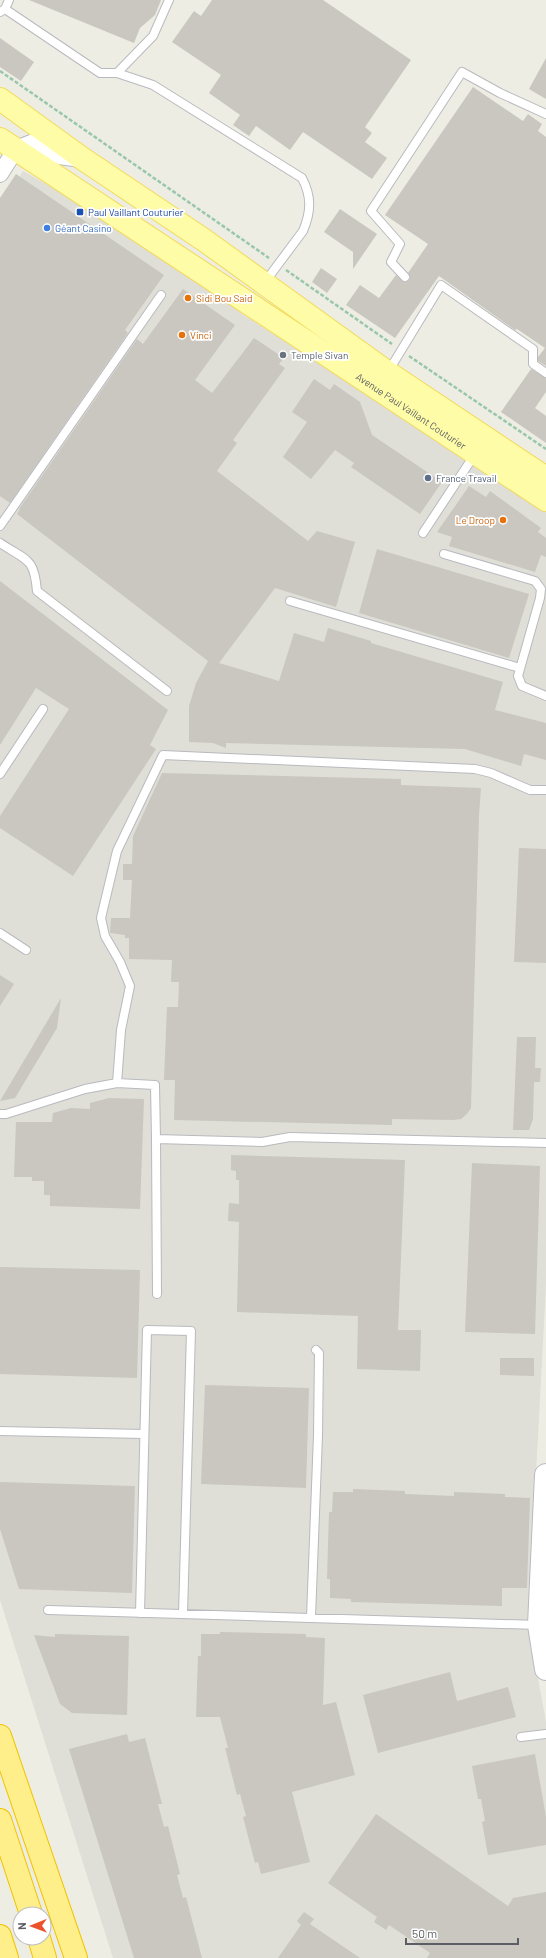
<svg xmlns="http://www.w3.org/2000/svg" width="546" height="1958" font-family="Barlow,sans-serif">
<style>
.industrial{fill:#dfded7}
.building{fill:#c9c7c0}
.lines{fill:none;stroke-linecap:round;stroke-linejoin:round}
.lane-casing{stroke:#b8babf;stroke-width:10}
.street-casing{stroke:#b8babf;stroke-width:18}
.secondary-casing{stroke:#b9bbc2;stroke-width:24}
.primary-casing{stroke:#f3da57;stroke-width:24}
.highway-casing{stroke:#f1c300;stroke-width:24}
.path{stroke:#98c7ab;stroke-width:2.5;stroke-dasharray:4 2;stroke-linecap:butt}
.lane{stroke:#fff;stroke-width:8}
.street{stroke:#fff;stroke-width:16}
.secondary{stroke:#fff;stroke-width:22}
.primary{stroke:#fffca7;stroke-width:22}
.highway{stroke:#feef8a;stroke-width:22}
.transit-dot{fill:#1a4fb4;stroke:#fff;stroke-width:1.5}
.shop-dot{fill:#3f7fe0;stroke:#fff;stroke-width:1.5}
.food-dot{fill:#e8710a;stroke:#fff;stroke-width:1.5}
.worship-dot{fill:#6b7280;stroke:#fff;stroke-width:1.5}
.service-dot{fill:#5c6f8a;stroke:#fff;stroke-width:1.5}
.labels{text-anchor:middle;stroke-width:3.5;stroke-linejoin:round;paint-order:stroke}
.transit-label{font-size:10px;fill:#164399;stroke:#fff;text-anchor:start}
.shop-label{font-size:10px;fill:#366cbe;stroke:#fff;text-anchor:start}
.food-label{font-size:10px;fill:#c56008;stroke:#fff;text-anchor:start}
.worship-label{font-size:10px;fill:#5b616d;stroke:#fff;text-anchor:start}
.street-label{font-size:10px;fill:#5b5e64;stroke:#fff}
.service-label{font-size:10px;fill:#4e5e75;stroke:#fff;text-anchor:start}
</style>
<rect width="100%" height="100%" fill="#eeede3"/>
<!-- industrial -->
<path class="industrial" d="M23 171 177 259 242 314 546 509V1285L528 1624 546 1722V1958H113L0 1600V208Z"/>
<!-- building -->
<path class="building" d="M29 0H161L155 15 140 28 134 43Z
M212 0H323L411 60 365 127 372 133 365 142 387 158 372 179 303 132 290 150 256 126 249 136 233 125 240 115 209 93 221 75 172 42 194 11 201 16Z
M0 38 34 62 21 81 0 67Z
M546 58V99L529 89Z
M473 87 523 121 528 114 542 124 538 131 546 137V366L538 361V357L545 348 517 329 515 330 439 276 395 338 346 305 360 285 379 298 396 275 404 282 410 279 408 273 428 244 385 215Z
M16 174 164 275 125 330 128 333 10 503 0 496V198Z
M340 209 377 234 353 269V252L324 232Z
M321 268 337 279 327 293 312 282Z
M183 289 235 325 195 380 212 393 254 338 284 358 279 364 285 368 233 440 237 443 217 471 308 541 317 531 355 542 336 607 275 588 219 663 279 681 294 633 324 642 328 628 371 641V643L503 682 495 710 546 723V760L524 754 521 766 465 749 226 743V748L213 743 189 742V706L196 683 208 661 17 514 20 509H19L137 339 143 344Z
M531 369 546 378V392L535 408 546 416V443L501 412Z
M314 379 330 390 334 384 360 402 372 435 442 482 420 514 351 467 354 463 335 450 311 479 283 457 307 422 292 412Z
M469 486 486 497 490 491 541 528 538 532 546 538V557L541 555 535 572 449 546 452 537 437 532Z
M377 549 529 594 509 658 359 613Z
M0 581 168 710 150 745 156 749 73 876 0 828V816L69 709 36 688 0 745Z
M162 773 401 779V785L481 788 479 815 471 1108 467 1114 461 1119 453 1120 392 1119V1125L174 1120 175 1080H164L167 1007H178L179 982H171L172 960 129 959V938H125V935L110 933 111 918H130L132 880H123V864H132L133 836Z
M519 848 546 849V963L514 962Z
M0 975 14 984 0 1006Z
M61 998 57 1028 15 1098 0 1101Z
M517 1037H536L535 1068H541L540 1082H534L533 1119 529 1130H513Z
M109 1098 144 1099 140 1209 50 1206V1195H44V1181H32V1177H14L16 1122H52L53 1113 71 1108 90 1109V1103Z
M231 1155 405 1160 398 1330H421L420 1371 357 1369 358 1316 237 1312 239 1222 228 1221 229 1203 239 1204V1180H236V1171L231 1170Z
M472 1163 540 1166 535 1334 465 1332Z
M0 1267 140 1270 137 1378 0 1374Z
M500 1358H534V1376L500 1375Z
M205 1385 309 1388 306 1488 201 1484Z
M0 1482 135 1486 132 1593 19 1589 0 1529Z
M353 1489 405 1491V1494L454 1496V1492L505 1494V1497L530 1498 527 1588H502V1606L351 1602V1599L330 1598V1579H327L329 1512H332L333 1492H353Z
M220 1632 306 1634V1637L325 1638 323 1705 336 1702 355 1775 292 1792 310 1862 261 1874 258 1862 255 1863 243 1817 246 1816 240 1794 237 1795 225 1748H228L220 1717H196L198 1656H201V1634H220Z
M55 1634 129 1636 127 1715 72 1713 60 1704 34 1635 55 1637Z
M450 1672 457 1701 508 1687 516 1717 378 1753 363 1695Z
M127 1734 129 1742 145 1738 162 1804H158L164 1827 168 1826 180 1874 177 1875 183 1898 186 1897 202 1958H134L69 1749Z
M535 1754 546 1817V1845L488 1855 482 1822 485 1821 481 1799H478L472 1766Z
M376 1814 508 1906 513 1898 546 1892V1958H427L430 1953 389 1925 386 1930 374 1922 377 1917 328 1883Z
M304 1912 314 1919 310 1924 360 1958H278L301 1925 297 1921Z"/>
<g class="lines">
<!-- lane casing -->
<g class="lane-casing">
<path id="lane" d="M5 9 100 73H117L153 36 169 0
M0 12 5 9 9 0
M117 73 153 85 302 178C312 197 311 212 303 231L265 282
M405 277 391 262 400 244 371 211 462 72 500 93 546 114
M388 372 441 285 533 349V364L546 373
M0 526 161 295
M423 533 475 454
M0 543C27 561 34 557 37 591L167 691
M444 554 535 581 541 589 540 598 518 676 522 686 546 696
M290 601 520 668
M0 774 43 709
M0 933 26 950
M0 1114H6L85 1089 117 1083
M156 1139 155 1085 117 1083 121 1030 130 986 120 962 105 936 101 918 117 851 163 755 475 769 491 773 530 790H546
M157 1294 156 1139 262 1142 290 1137 546 1143
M0 1431 144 1434
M48 1610 538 1625
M140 1613 147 1330 191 1331 183 1614
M311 1617 318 1435 319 1353 316 1350
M521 1737 546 1734"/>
</g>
<!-- street casing -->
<g class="street-casing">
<path id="street" d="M0 174 16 149 34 142 52 155 81 159"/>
</g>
<!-- secondary casing -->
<g class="secondary-casing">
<path id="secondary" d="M546 1475 539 1625 546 1669"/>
</g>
<!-- primary casing -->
<g class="primary-casing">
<g id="primary">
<path d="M0 99 83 159 204 240 387 372 546 478"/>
<path id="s1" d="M0 139 546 500"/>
</g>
</g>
<!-- highway casing -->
<g class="highway-casing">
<path id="highway" d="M0 1736 76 1958
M0 1820 31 1914
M0 1936 7 1958
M39 1938 45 1958"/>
</g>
<!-- path -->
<path class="path" d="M0 71 269 258
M286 270 392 344
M409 356 546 449"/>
<!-- lane -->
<use href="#lane" class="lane"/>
<!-- street -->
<use href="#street" class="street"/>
<!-- secondary -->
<use href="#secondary" class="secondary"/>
<!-- primary -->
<use href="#primary" class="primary"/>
<!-- highway -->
<use href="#highway" class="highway"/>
</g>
<!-- markers -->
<rect class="transit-dot" x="76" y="208" width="8" height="8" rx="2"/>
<circle class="shop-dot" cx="47" cy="228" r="4"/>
<g class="food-dot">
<circle cx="188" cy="298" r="4"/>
<circle cx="182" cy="335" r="4"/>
<circle cx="503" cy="520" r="4"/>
</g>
<circle class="worship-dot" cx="283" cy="355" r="4"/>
<circle class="service-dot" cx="428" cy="478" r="4"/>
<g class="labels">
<!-- transit labels -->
<g class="transit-label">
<text x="88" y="216">Paul Vaillant Couturier</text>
</g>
<!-- shop labels -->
<g class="shop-label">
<text x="55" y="232">Géant Casino</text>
</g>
<!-- food labels -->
<g class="food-label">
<text x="196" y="302">Sidi Bou Said</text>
<text x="190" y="339">Vinci</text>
<text x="495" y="524" text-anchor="end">Le Droop</text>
</g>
<!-- worship labels -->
<g class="worship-label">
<text x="291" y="359">Temple Sivan</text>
</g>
<!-- street labels -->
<g class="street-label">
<text dy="4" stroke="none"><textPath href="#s1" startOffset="493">Avenue Paul Vaillant Couturier</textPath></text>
</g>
<!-- service labels -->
<g class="service-label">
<text x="436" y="482">France Travail</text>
</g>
</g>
<!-- north arrow -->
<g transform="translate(32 1926) rotate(269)"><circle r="19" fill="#ffffff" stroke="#bdbfc1"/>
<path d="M0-3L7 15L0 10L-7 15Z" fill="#eb532c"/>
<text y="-6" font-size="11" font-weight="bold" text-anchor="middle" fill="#5b5e64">N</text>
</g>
<!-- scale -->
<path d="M406 1938v6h112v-6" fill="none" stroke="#5b5e64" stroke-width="2"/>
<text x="412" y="1938" font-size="12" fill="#5b5e64" stroke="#ffffff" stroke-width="3" paint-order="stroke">50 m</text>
</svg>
